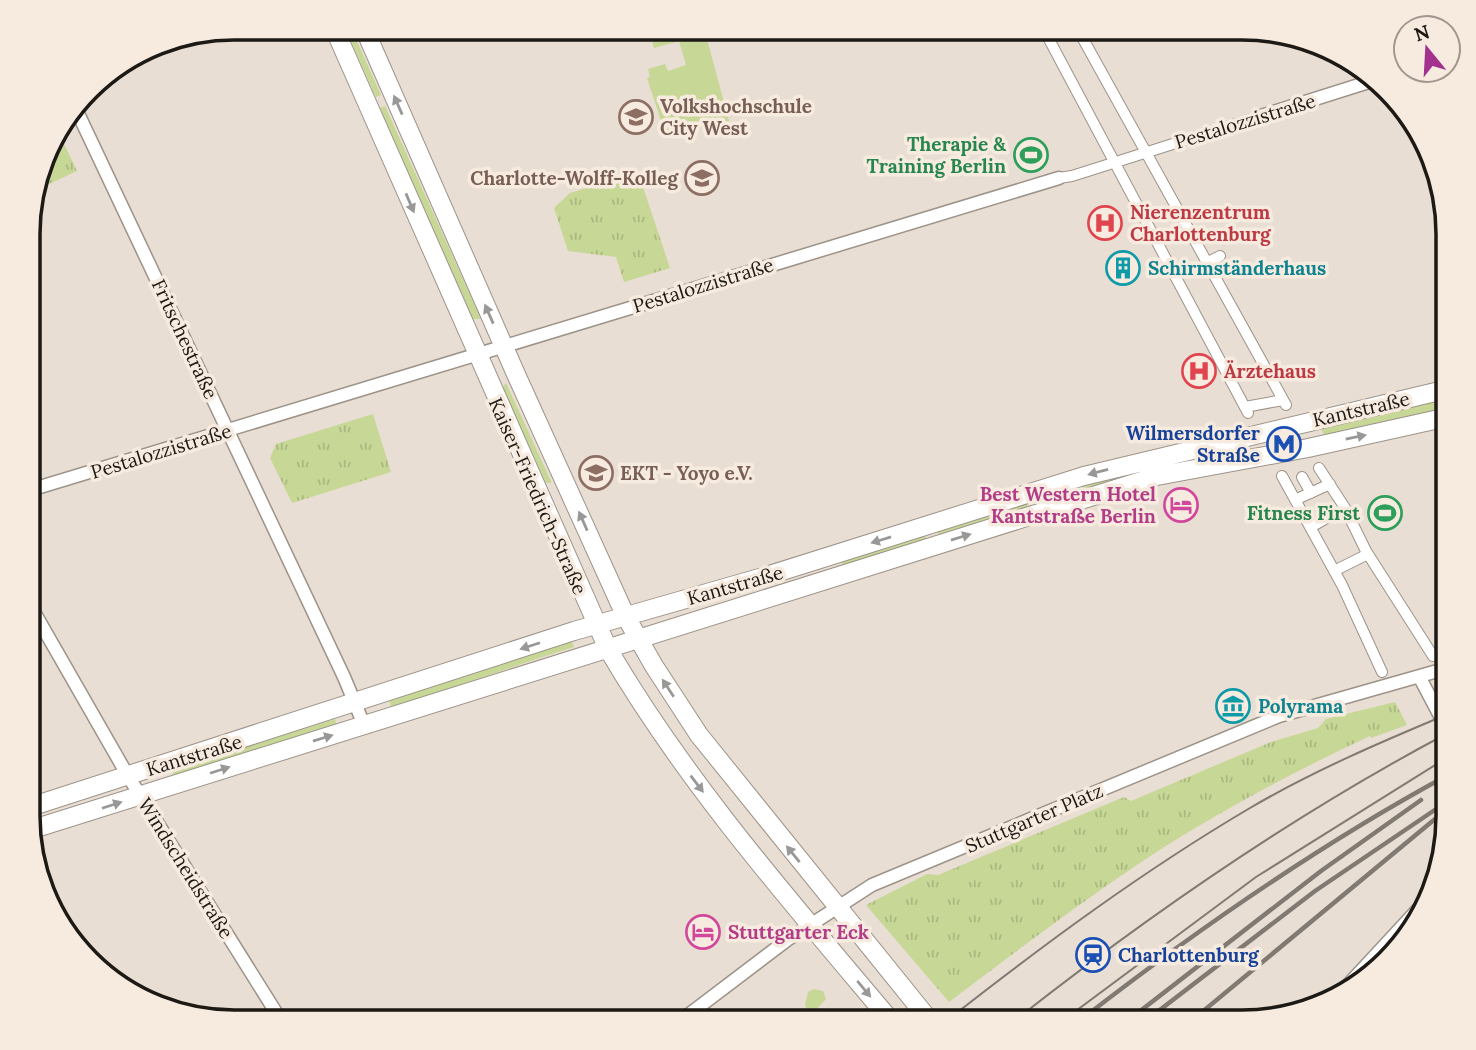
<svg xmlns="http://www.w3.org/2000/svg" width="1476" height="1050" font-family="Lora,serif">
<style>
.green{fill:#c6d796}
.park{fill:url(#park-tufts)}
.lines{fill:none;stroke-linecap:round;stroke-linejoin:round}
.pedestrian-casing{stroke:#9d9388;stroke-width:12}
.minor-casing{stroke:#9d9388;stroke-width:15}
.secondary-casing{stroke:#9d9388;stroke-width:20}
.pedestrian{stroke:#fff;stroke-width:10}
.minor{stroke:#fff;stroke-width:12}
.secondary{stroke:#fff;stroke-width:18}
.tram{stroke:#817a72;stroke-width:2}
.rail{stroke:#817a72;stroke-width:4.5}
.oneway{fill:#999896}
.labels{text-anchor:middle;stroke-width:7;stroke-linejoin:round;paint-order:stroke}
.education-label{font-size:19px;font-weight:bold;fill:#785e54;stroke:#f7ebe0;text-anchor:start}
.street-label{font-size:19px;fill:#1d1915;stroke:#f7ebe0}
.leisure-label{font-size:19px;font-weight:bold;fill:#27864d;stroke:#f7ebe0;text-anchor:end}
.health-label{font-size:19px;font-weight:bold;fill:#be3a42;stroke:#f7ebe0;text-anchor:start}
.culture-label{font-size:19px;font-weight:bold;fill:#0d838f;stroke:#f7ebe0;text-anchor:start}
.transit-label{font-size:19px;font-weight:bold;fill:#164399;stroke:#f7ebe0;text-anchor:end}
.hotel-label{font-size:19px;font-weight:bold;fill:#b23c85;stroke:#f7ebe0;text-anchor:end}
.rim{fill:none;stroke:#1d1915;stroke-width:3.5}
</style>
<defs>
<pattern id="park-tufts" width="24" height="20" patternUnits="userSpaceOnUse" patternTransform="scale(1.75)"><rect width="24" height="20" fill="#c6d796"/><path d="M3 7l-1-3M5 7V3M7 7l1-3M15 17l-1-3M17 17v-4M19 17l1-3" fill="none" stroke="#aab880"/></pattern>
</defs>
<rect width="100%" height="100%" fill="#e9ded3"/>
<!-- green -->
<path class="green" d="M345 28H351L381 95 376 97Z
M648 28H704L729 121 672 136 665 133 647 78 650 77 648 69 665 64 668 71 686 65 679 41 654 48Z
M385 106 480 317V319H473L380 108Z
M506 383 551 481V483H546L503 387Z
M1448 398V411L1325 437 1320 426Z
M1174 460 1175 464 1040 504 1038 498Z
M1026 501 1028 508 939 536 937 530Z
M924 534 927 540 843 566 841 560Z
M571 640 574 647C512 666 453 689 392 709L389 701Z
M335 719 337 726 175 777 171 770Z
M814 989 823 991 826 999 809 1017 805 1005 808 992Z"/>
<!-- park -->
<path class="park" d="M57 129 77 171 36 190 55 131Z
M638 172 670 268 624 282 616 257 568 251 554 208 570 193Z
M373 414 391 472 292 503 270 458 276 444Z
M1395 702 1407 725 1371 738 1370 736C1297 770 1226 808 1158 851 1086 898 1018 950 949 1002L866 905 927 874 938 875 1124 797 1131 801 1271 742 1318 728 1326 719Z"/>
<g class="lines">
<!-- pedestrian casing -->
<g class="pedestrian-casing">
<path id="pedestrian" d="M1043 28 1248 413
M1077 28 1286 405
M1059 178 1072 176 1261 116
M1206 263 1220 256
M1245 407 1283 400
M1319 468 1345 508 1366 551 1433 656
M1282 476 1342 585 1382 672
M1302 477 1311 493
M1297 499 1330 484
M1311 527 1332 515
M1334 571 1368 554"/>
</g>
<!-- minor casing -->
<g class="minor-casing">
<path id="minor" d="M75 107 344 677 364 725
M1261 116 1375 80
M30 490 1059 178
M30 605 128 776 282 1022
M1420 678 1448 731
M1333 1001 1433 893
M679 1022 787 940 872 885 1279 716 1448 668"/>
</g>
<!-- secondary casing -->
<g class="secondary-casing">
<path id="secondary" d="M334 28 608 649C687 784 791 902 892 1022
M364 28 515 372 626 617 654 666 699 735 930 1021
M30 807 574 631 763 577 1084 476 1448 389
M30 830 1157 476 1308 448 1448 417"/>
</g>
<!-- pedestrian -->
<use href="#pedestrian" class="pedestrian"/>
<!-- minor -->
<use href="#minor" class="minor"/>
<!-- secondary -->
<use href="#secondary" class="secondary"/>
<!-- tram -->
<path class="tram" d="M945 1022C1043 945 1143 871 1250 808 1313 771 1381 742 1448 714
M1013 1022C1150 914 1293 815 1448 733
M1061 1022 1256 877 1448 757"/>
<!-- rail -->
<path class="rail" d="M1148 1019 1315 891 1448 801
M1078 1022C1195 931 1317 846 1448 775
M1126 1022 1321 871 1421 800
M1190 1022 1435 819"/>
</g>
<!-- one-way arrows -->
<defs><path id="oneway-solid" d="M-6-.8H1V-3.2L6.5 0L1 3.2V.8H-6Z" transform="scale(1.75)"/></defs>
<g class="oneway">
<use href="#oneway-solid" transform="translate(398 105) rotate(-114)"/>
<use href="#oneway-solid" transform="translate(410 203) rotate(67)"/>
<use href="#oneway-solid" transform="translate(489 314) rotate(-114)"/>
<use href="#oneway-solid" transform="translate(1356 437) rotate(-12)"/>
<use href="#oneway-solid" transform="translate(1098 472) rotate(165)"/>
<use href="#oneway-solid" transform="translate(583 521) rotate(-114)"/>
<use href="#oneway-solid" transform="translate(961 537) rotate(-17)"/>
<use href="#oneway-solid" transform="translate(881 540) rotate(163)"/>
<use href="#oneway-solid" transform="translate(530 646) rotate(162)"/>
<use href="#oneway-solid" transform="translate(668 688) rotate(-123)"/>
<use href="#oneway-solid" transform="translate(323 738) rotate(-17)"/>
<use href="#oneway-solid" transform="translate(220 770) rotate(-18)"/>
<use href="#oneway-solid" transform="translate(697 784) rotate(53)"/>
<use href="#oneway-solid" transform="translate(112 805) rotate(-18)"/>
<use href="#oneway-solid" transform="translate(793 854) rotate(-129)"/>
<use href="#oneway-solid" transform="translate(864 989) rotate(50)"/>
</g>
<!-- icons -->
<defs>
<g id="university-ring" transform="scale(1.75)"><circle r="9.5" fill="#f7ebe0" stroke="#8d6e63" stroke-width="1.5"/><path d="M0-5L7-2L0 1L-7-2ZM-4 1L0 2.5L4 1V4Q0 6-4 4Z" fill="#8d6e63"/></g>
<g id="stadium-ring" transform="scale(1.75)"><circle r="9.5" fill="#f7ebe0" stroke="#2e9e5b" stroke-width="1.5"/><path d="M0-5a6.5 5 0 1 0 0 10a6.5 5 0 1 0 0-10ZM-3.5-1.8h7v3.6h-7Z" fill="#2e9e5b"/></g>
<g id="school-ring" transform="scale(1.75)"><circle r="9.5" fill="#f7ebe0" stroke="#8d6e63" stroke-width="1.5"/><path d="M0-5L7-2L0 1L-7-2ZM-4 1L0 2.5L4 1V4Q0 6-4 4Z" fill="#8d6e63"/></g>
<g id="hospital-ring" transform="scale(1.75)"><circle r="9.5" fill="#f7ebe0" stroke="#e0444e" stroke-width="1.5"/><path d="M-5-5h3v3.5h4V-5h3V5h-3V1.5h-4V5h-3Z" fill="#e0444e"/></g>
<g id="building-ring" transform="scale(1.75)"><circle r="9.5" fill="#f7ebe0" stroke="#0f9aa8" stroke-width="1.5"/><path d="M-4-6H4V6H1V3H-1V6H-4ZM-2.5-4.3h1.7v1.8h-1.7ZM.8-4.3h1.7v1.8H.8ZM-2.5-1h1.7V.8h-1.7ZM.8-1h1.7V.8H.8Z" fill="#0f9aa8"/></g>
<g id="metro-ring" transform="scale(1.75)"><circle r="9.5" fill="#f7ebe0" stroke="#1a4fb4" stroke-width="1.5"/><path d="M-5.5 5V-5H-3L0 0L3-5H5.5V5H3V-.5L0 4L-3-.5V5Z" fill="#1a4fb4"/></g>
<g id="hotel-ring" transform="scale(1.75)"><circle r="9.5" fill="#f7ebe0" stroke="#d1479c" stroke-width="1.5"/><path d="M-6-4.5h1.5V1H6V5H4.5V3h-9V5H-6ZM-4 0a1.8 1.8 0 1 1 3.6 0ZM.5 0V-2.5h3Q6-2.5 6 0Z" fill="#d1479c"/></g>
<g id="museum-ring" transform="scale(1.75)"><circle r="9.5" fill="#f7ebe0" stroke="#0f9aa8" stroke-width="1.5"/><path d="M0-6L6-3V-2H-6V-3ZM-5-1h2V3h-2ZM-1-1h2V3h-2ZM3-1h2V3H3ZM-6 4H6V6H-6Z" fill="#0f9aa8"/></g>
<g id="station-ring" transform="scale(1.75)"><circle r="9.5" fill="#f7ebe0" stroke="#1a4fb4" stroke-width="1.5"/><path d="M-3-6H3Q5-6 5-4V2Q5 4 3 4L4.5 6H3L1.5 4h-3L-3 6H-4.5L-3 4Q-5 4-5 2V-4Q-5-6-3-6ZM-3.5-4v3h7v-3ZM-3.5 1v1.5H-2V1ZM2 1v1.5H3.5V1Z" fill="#1a4fb4"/></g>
</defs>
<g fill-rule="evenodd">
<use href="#university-ring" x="636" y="117"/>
<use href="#stadium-ring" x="1031" y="155"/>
<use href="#school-ring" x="702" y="178"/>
<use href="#hospital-ring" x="1105" y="223"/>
<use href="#building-ring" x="1123" y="268"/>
<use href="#hospital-ring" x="1199" y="371"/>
<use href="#metro-ring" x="1284" y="444"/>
<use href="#school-ring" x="596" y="473"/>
<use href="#hotel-ring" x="1181" y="505"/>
<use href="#stadium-ring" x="1385" y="513"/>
<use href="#museum-ring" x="1233" y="706"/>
<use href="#hotel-ring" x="703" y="932"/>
<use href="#station-ring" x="1093" y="955"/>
</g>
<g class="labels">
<!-- education labels -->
<g class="education-label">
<text x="660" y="113">Volkshochschule<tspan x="660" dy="22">City West</tspan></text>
<text x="678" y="185" text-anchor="end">Charlotte-Wolff-Kolleg</text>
<text x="620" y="480">EKT - Yoyo e.V.</text>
</g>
<!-- street labels -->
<g class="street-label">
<text transform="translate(1245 121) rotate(-17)" y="7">Pestalozzistraße</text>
<text transform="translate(703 285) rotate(-17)" y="7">Pestalozzistraße</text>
<text transform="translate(185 339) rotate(65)" y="7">Fritschestraße</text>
<text transform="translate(1361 409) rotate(-13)" y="7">Kantstraße</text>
<text transform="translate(161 451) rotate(-17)" y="7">Pestalozzistraße</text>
<text transform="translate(538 496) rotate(66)" y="7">Kaiser-Friedrich-Straße</text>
<text transform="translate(735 585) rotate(-16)" y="7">Kantstraße</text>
<text transform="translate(194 755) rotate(-17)" y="7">Kantstraße</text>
<text transform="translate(1034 818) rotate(-23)" y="7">Stuttgarter Platz</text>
<text transform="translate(186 868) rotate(58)" y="7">Windscheidstraße</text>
</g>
<!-- leisure labels -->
<g class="leisure-label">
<text x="1006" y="151">Therapie &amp;<tspan x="1006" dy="22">Training Berlin</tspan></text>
<text x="1360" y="520">Fitness First</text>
</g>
<!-- health labels -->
<g class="health-label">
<text x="1130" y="219">Nierenzentrum<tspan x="1130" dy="22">Charlottenburg</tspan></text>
<text x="1224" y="378">Ärztehaus</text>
</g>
<!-- culture labels -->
<g class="culture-label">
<text x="1148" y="275">Schirmständerhaus</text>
<text x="1258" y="713">Polyrama</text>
</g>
<!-- transit labels -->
<g class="transit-label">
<text x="1260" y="440">Wilmersdorfer<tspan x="1260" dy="22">Straße</tspan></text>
<text x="1118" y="962" text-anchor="start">Charlottenburg</text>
</g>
<!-- hotel labels -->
<g class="hotel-label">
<text x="1156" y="501">Best Western Hotel<tspan x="1156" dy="22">Kantstraße Berlin</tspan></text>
<text x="728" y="939" text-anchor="start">Stuttgarter Eck</text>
</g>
</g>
<!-- crop -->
<path d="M0 0H1476V1050H0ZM234 40H1242A194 194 0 0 1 1436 234V816A194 194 0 0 1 1242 1010H234A194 194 0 0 1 40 816V234A194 194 0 0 1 234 40Z" fill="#f7ebe0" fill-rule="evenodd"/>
<path class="rim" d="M234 40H1242A194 194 0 0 1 1436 234V816A194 194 0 0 1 1242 1010H234A194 194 0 0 1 40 816V234A194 194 0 0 1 234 40Z"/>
<!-- north arrow -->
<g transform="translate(1427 49) rotate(342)"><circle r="33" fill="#f7ebe0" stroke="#a0978f" stroke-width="2"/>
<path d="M0-5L12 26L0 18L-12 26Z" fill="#a3328e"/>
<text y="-10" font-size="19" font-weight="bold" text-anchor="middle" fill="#1d1915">N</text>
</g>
</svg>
